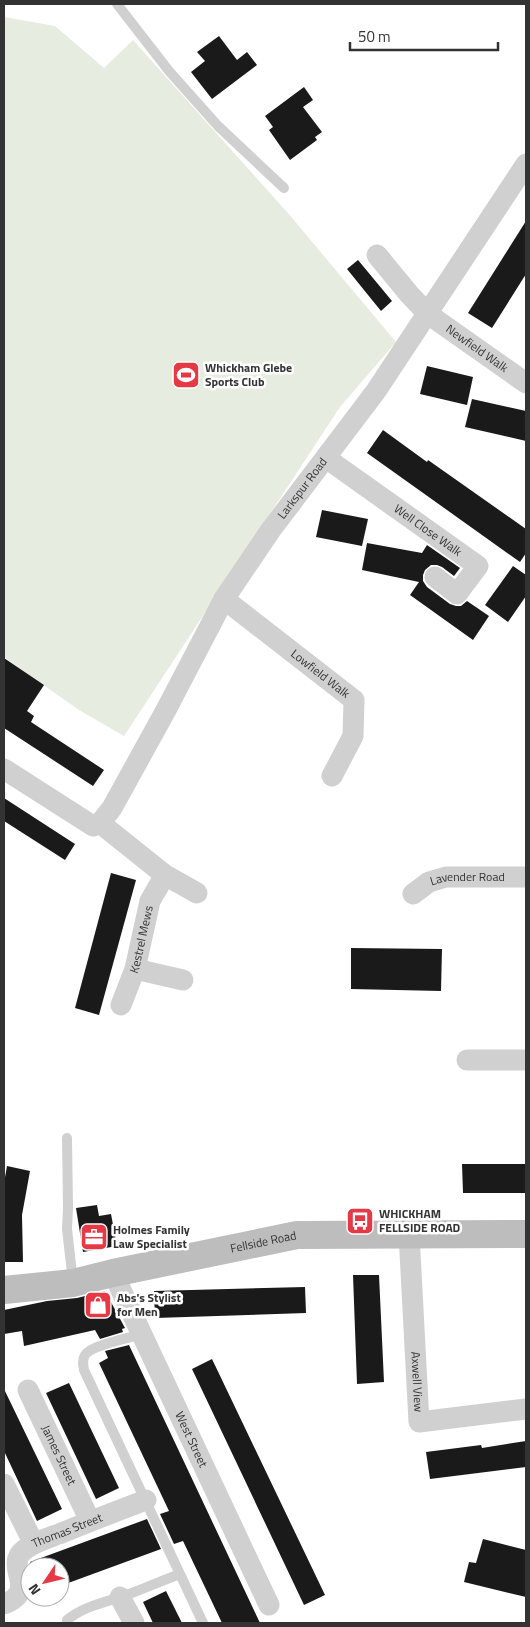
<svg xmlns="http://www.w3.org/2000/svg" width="530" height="1627" font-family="'Titillium Web',sans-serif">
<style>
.green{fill:#e6ecdf}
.building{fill:#1a1a1a}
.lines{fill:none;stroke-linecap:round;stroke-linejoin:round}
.lane{stroke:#d0d0d0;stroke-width:10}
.street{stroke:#d0d0d0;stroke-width:21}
.secondary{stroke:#bdbdbd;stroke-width:28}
.labels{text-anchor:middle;stroke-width:5;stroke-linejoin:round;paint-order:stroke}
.street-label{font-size:12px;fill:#333;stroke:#fff}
.poi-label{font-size:12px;font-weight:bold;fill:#333;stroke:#fff;text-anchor:start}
</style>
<rect width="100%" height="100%" fill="#fff"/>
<!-- green -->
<path class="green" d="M4 17 55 26 104 68 133 40 287 212 396 342 340 407 124 736 79 710 4 657Z"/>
<!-- building -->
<path class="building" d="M219 36 237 60 247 52 257 65 212 99 191 72 205 61 197 52Z
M304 87 313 100 303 107 322 132 315 137 317 140 290 160 269 130 273 127 265 116Z
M526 221V274L492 328 468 313Z
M358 260 392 301 381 311 347 269Z
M427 366 473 377 467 405 420 394Z
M472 399 526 411V441L465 427Z
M383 430 427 462 428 460 526 529V553L520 562 367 453Z
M322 510 368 519 362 546 316 537Z
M367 543 422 553 427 545 460 568 454 576 442 567 437 565H431L425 570 423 575V581L427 587 450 604 456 606H461L467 601 489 616 473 640 410 595 419 582 362 570Z
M513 566 526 575V596L508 622 485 605Z
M4 658 44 685 27 711 34 716 31 722 104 770 93 786 4 728Z
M4 798 75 844 65 860 4 821Z
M111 873 136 880 99 1015 75 1008Z
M351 948 442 949 441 991 351 989Z
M462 1164H526V1193H463Z
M7 1166 30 1171 22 1215 23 1262H4V1183Z
M97 1205 99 1216 111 1214 117 1246 83 1252 76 1208Z
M353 1275H379L384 1382 357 1384Z
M305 1287 306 1313 155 1318 154 1291Z
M105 1291 125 1328 122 1329 123 1332 100 1339 95 1330 24 1346 22 1331 4 1334V1310L47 1301 77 1298Z
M129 1345 260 1623H222L183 1541 174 1544 160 1514 169 1511 99 1363 108 1358 105 1351Z
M212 1359 325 1595 304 1605 192 1369Z
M69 1383 119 1488 96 1499 46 1393Z
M4 1389 62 1509 37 1521 4 1451Z
M526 1441V1467L430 1479 426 1452 481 1445 482 1448Z
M147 1519 161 1549 60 1586V1567H30V1562Z
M483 1539 526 1550V1597L464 1582 469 1562 476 1563Z
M166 1591 182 1623H153L143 1602Z"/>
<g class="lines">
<!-- lane -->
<path class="lane" d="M117 4 169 71 218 126 284 188
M67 1138 68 1208 67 1229 73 1282
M142 1334C130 1338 91 1345 85 1355 82 1360 83 1365 84 1370L203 1623
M67 1623V1620C83 1607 102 1603 121 1597 141 1590 161 1581 180 1574"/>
<!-- street -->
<g class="street">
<path id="s1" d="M377 255 409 294 428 314 526 383"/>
<path id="s2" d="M326 458 478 566 457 594 435 577"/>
<path id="s3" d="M224 599 354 700 353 736 332 776"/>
<path d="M4 769 93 826 100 823"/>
<path id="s4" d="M100 823 112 808 166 710 224 599 270 531 376 391 526 164"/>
<path d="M100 823 165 875 197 893"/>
<path id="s5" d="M413 894 429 882 446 877H526"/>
<path d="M135 969 183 980"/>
<path id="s6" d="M121 1005 135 969 150 901 165 875"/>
<path d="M467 1060H526"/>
<path id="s7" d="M409 1234 419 1422 526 1409"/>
<path id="s8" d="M113 1273 269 1605"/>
<path id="s9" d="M28 1390 90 1521"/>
<path d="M4 1484 34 1544"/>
<path d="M120 1597 134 1623"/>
<path id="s10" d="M4 1604C40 1590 3 1567 24 1550 34 1542 48 1538 59 1534 88 1522 117 1511 146 1500"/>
</g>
<!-- secondary -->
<path class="secondary" id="s11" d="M4 1290 73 1283 113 1273 297 1235 526 1234"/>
</g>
<!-- icons -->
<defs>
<g id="stadium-square" transform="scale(1.4375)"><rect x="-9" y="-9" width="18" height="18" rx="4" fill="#e63946" stroke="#fff"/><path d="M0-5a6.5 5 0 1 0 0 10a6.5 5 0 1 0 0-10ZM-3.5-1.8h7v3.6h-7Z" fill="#fff"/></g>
<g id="bus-square" transform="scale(1.4375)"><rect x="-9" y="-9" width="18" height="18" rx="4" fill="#e63946" stroke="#fff"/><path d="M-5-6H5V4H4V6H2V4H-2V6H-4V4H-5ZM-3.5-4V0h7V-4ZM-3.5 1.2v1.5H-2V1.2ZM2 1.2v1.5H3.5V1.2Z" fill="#fff"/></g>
<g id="office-square" transform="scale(1.4375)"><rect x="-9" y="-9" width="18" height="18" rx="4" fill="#e63946" stroke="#fff"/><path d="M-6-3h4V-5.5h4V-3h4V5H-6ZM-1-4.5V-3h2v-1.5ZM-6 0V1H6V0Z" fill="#fff"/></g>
<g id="shop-square" transform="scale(1.4375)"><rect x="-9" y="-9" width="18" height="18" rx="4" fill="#e63946" stroke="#fff"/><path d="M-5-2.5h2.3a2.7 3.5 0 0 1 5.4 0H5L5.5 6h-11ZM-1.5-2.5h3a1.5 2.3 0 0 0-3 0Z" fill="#fff"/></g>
</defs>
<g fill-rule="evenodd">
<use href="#stadium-square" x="186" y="375"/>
<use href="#bus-square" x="360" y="1221"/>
<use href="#office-square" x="94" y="1237"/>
<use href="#shop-square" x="98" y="1305"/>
</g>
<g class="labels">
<!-- street labels -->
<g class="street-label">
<text dy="4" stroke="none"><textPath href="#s1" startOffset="138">Newfield Walk</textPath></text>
<text dy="4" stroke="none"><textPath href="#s4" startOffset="392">Larkspur Road</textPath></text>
<text dy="4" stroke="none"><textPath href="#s2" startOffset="125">Well Close Walk</textPath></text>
<text dy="4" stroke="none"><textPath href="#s3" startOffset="122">Lowfield Walk</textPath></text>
<text dy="4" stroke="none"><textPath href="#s5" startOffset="59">Lavender Road</textPath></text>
<text dy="4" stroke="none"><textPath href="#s6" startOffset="69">Kestrel Mews</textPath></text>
<text dy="4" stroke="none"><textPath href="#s11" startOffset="264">Fellside Road</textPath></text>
<text dy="4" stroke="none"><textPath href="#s7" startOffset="148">Axwell View</textPath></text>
<text dy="4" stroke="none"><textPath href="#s8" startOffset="184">West Street</textPath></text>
<text dy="4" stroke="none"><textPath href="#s9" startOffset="72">James Street</textPath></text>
<text dy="4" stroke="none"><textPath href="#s10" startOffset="112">Thomas Street</textPath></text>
</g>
<!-- poi labels -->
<g class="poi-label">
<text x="205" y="372">Whickham Glebe<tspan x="205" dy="14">Sports Club</tspan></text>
<text x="379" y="1218">WHICKHAM<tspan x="379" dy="14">FELLSIDE ROAD</tspan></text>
<text x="113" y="1234">Holmes Family<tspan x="113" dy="14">Law Specialist</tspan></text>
<text x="117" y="1302">Abs's Stylist<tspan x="117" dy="14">for Men</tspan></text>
</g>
</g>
<!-- border -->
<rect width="530" height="1627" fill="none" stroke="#333333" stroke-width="10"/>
<!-- north arrow -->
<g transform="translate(45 1582) rotate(235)"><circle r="24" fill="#ffffff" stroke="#adadad"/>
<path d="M0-4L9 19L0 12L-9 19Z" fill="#e63946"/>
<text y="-8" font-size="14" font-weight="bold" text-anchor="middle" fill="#333333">N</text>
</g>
<!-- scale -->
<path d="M350 42v8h148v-8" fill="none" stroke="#333333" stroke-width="2.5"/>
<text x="358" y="42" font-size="15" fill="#333333" stroke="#ffffff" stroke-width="4" paint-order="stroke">50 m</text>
</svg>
